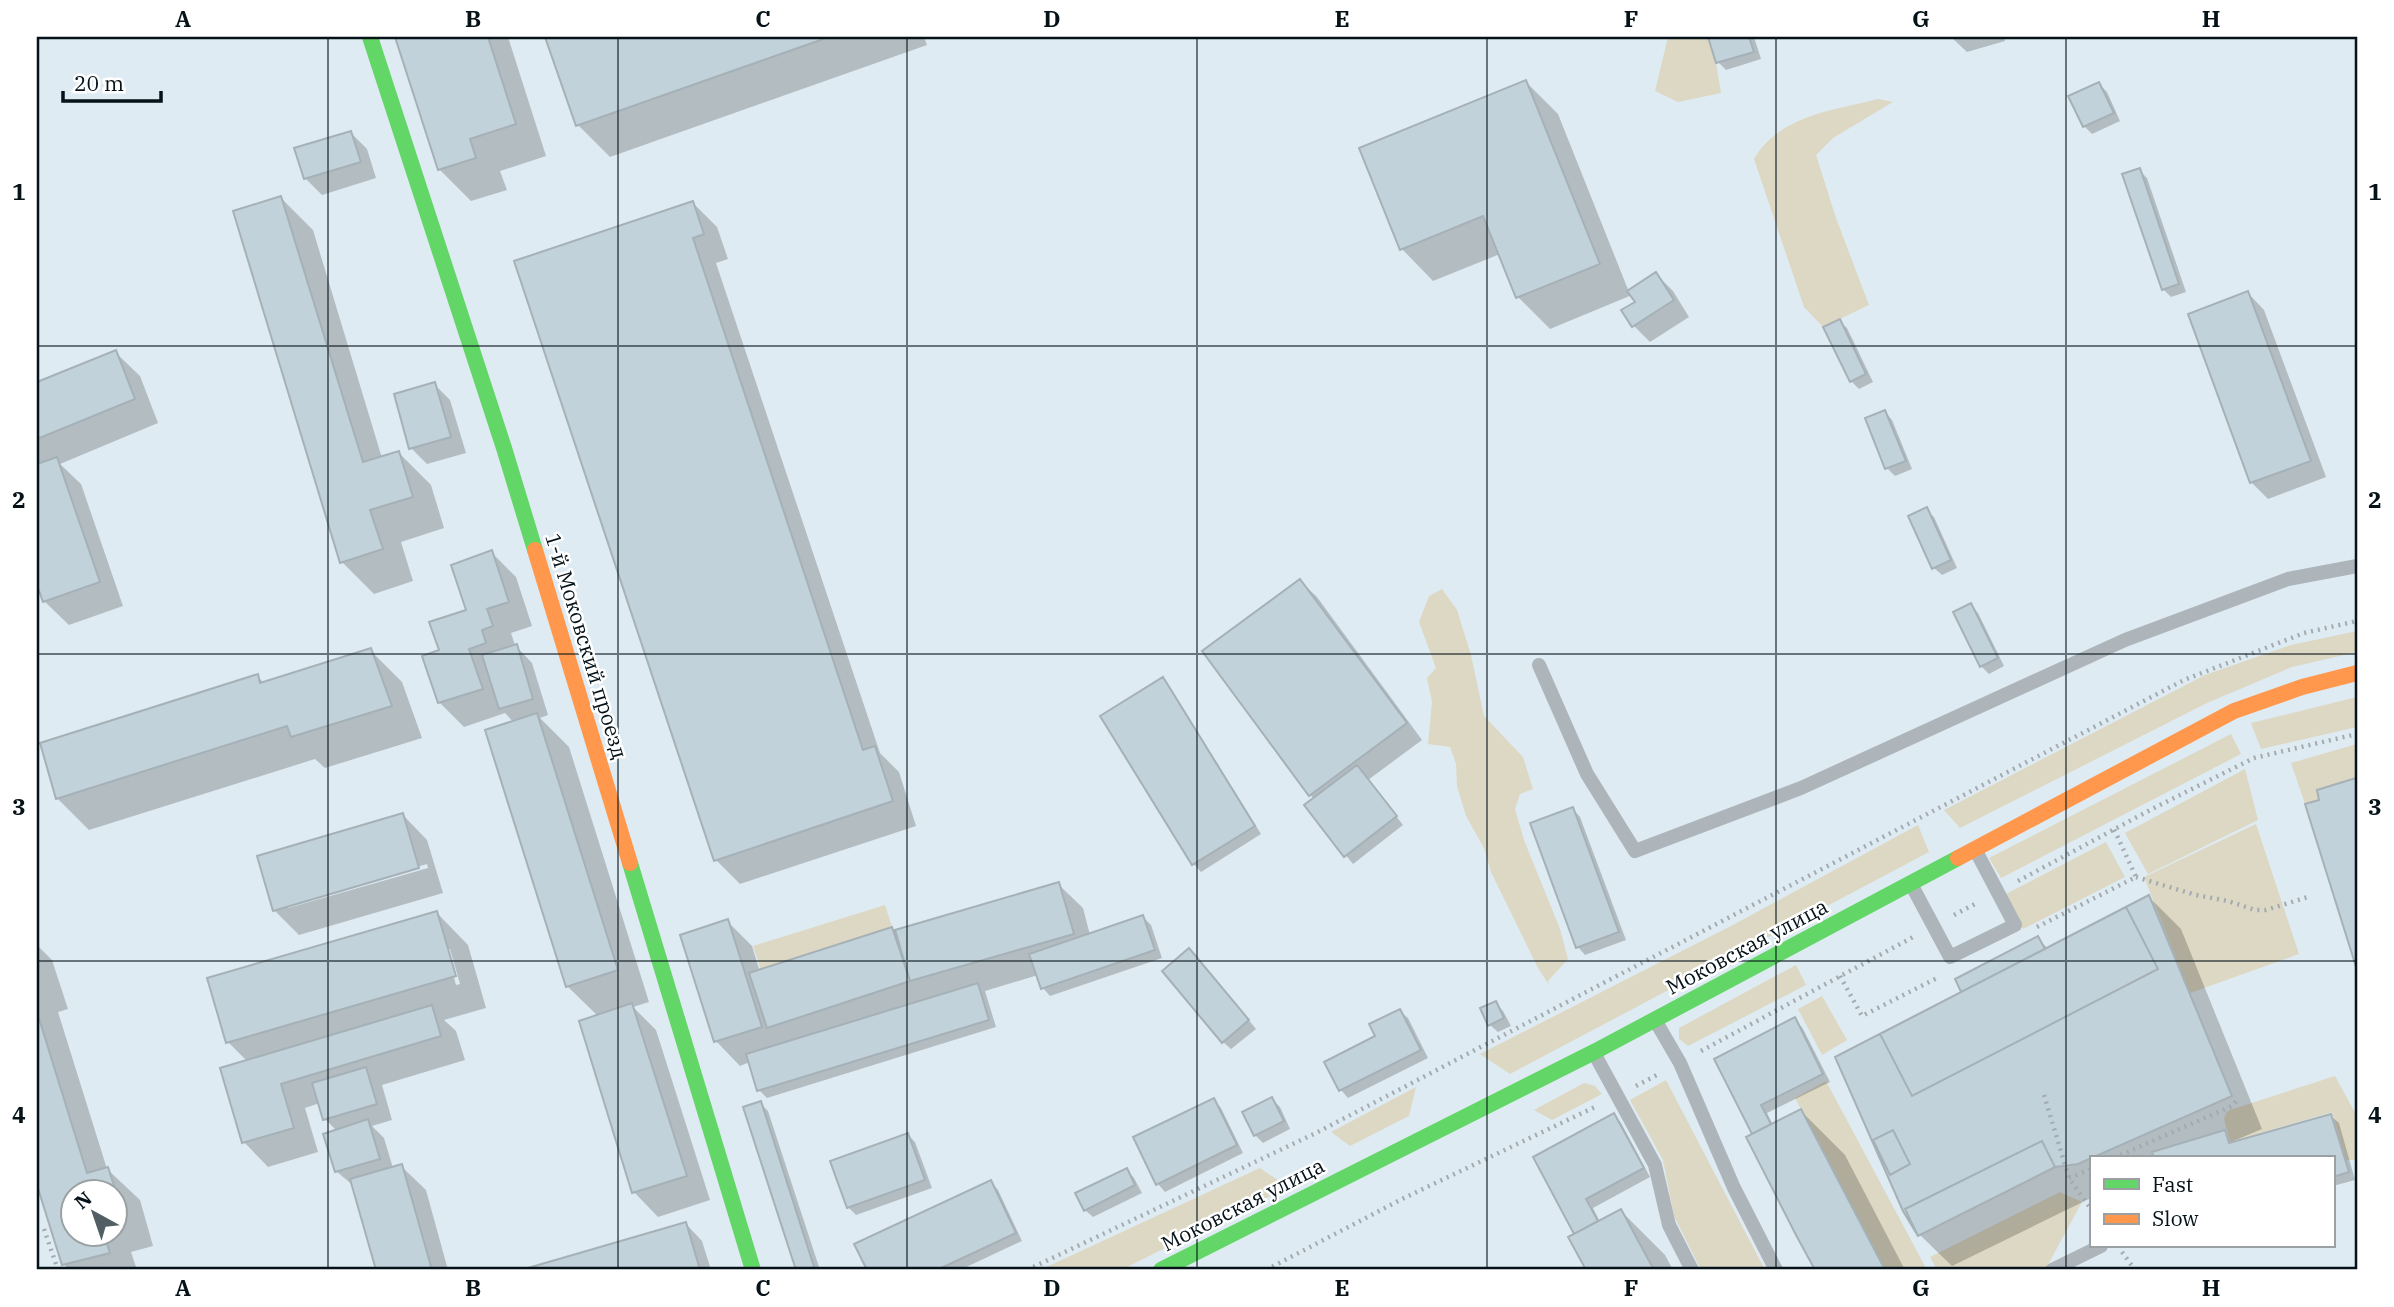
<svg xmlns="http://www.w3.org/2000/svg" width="2394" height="1307" font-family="'IBM Plex Serif',serif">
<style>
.green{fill:#ddd8c3}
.shadow{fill:#0003;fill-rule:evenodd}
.building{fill:#c2d2da;stroke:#a5b1b7;stroke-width:2}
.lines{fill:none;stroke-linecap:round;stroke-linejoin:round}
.path{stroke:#a3abb0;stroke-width:4.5;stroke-dasharray:2 5;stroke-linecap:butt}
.lane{stroke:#adb5ba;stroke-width:14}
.fast{stroke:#63d668;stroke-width:16}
.slow{stroke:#ff974d;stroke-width:16}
.grid{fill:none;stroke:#051319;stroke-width:2;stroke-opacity:0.55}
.labels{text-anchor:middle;stroke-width:5;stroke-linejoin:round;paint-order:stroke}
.street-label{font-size:21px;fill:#051319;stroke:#fff}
.neatline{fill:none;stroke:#051319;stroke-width:2.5}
.grid-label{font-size:23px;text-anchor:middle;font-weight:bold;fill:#051319}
</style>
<rect width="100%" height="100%" fill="#dfebf2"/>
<!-- green -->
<path class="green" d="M1668 37H1708L1716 63 1721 93 1678 102 1655 91Z
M1878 99 1893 102 1833 138 1816 155 1836 218 1869 305 1823 327 1804 307 1754 159C1778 116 1834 110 1878 99Z
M1442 589 1457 610 1471 655 1484 716 1523 757 1533 789 1520 794 1515 809 1524 840 1560 929 1568 959 1548 981 1549 985 1538 968 1491 872 1484 848 1466 816 1457 786 1456 764 1450 747 1428 744 1432 702 1427 678 1436 668 1419 622 1429 596Z
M2357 631V652L2292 667 2207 703 1960 828 1944 810 2205 675 2291 645Z
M2357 697V727L2261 749 2251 723Z
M2231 734 2241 754 2001 878 1989 858Z
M2357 744V781L2356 778 2317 790 2319 800 2305 804 2291 763Z
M2245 769 2258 820 2148 874 2125 833Z
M2256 824 2299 954 2190 993 2144 877Z
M1918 825 1929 852 1510 1074 1480 1054 1731 926Z
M2106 842 2125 877 2023 929 2006 894Z
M885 905 892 927 761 970 753 946Z
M1796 965 1806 985 1688 1046 1679 1039V1028Z
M1822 996 1847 1040 1822 1055 1798 1009Z
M2335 1076 2357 1116V1160H2346L2332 1112 2230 1142 2224 1119 2226 1113 2230 1110Z
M1666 1080 1765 1270H1701L1674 1216 1663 1160 1630 1100Z
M1826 1081 1927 1270H1885L1795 1098Z
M1584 1083 1595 1086 1602 1094 1552 1120 1534 1110Z
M1416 1087 1409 1116 1350 1146 1331 1132Z
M1260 1168 1288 1187 1121 1270H1040Z
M2060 1192 2082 1202 2045 1270H1937L1930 1257Z"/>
<!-- shadow -->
<path class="shadow" d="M397 37H508L546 156 500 171 507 190 471 201 439 169Z
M547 37H924L927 45 610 157 578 125Z
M1710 37H1754L1761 59 1726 70 1718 62Z
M1951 37H2004L2005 41 1967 52Z
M1526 82 1558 114 1629 292 1656 274 1673 291 1689 317 1650 342 1634 326 1637 302 1632 295 1550 329 1518 297 1500 254 1433 281 1402 249Z
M2099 84 2107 92 2120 121 2092 134 2084 126 2070 96Z
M351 133 367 149 376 178 322 195 306 179 297 149Z
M2139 170 2147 178 2186 292 2171 297 2163 289Z
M281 198 313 230 382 458 399 453 431 485 444 528 401 542 413 581 374 594 342 562Z
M693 203 717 227 728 259 716 263 880 753 899 772 916 826 740 884 716 860 517 262Z
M2248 293 2264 310 2326 477 2268 499 2251 482Z
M1839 321 1847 328 1873 382 1859 389 1851 381Z
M115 352 140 376 158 423 60 464 81 484 123 606 69 625 44 601 37 580V384Z
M434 384 450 400 466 453 427 464 411 448Z
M1885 412 1892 420 1912 469 1895 476 1887 468Z
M1926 510 1934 517 1957 568 1942 575 1934 568Z
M491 552 516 577 532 626 511 633 515 645 532 663 548 715 540 718 569 747 649 1002 633 1007 656 1030 710 1200 658 1217 634 1192 598 1016 567 986 514 723 505 713 464 727 439 702 441 651 468 611Z
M1300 581 1317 597 1422 740 1368 780 1403 825 1353 864 1306 806 1315 799 1310 795Z
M1971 605 1978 613 2004 666 1989 674 1981 666Z
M370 650 402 682 422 738 325 768 315 759 89 830 57 798 257 676 264 683Z
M1162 679 1170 687 1261 834 1201 872 1194 864Z
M2356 780 2357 781V963L2307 805 2322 801Z
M1573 809 1580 817 1626 940 1585 955 1578 947 1532 824Z
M403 815 427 840 443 893 299 935 274 910ZM427 864 428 868 288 908V905Z
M1058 884 1083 908 1090 935 1143 917 1151 925 1162 958 1050 996 1043 988 1038 975 985 991 996 1027 767 1098 759 1090 750 1062 740 1066 716 1041 727 921 752 946 760 972 892 929 897 934Z
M2149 897 2181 929 2262 1129 2231 1142 2232 1145 2331 1116 2339 1123 2355 1180 2333 1186V1158H2091V1198L1952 1266 1920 1235 1964 993 2038 938 2048 949Z
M437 913 468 945 486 1008 444 1020 456 1031 465 1060 382 1085 392 1120 372 1126 384 1138 393 1168 401 1166 426 1190 448 1270H378L355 1187 336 1171 337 1131 325 1119 320 1103 305 1108 318 1152 268 1167 244 1142 248 1062 228 1042ZM446 949H450L460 984 456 985Z
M37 945 52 960 68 1009 58 1012 107 1169 140 1200 153 1246 131 1252 137 1270H70L63 1264 37 1179ZM74 1192H116V1234H74Z
M1197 958 1256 1029 1231 1049 1223 1042Z
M1496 1003 1503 1011 1511 1026 1498 1032 1490 1025Z
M1400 1011 1408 1018 1428 1058 1348 1098 1341 1090 1326 1063 1378 1037Z
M1794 1020 1802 1027 1830 1082 1767 1113 1773 1125 1801 1111 1845 1155 1905 1270H1817L1748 1138 1754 1135 1716 1060Z
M1272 1099 1280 1107 1290 1129 1263 1143 1255 1135Z
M1214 1100 1221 1108 1243 1153 1165 1192 1158 1184Z
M760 1103 768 1111 820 1270H798L745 1108Z
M1614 1115 1621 1123 1650 1177 1593 1208 1600 1222 1621 1211 1665 1255 1673 1270H1588L1571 1237 1577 1234 1535 1158Z
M908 1135 915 1142 932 1188 856 1215 848 1207Z
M1127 1170 1134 1178 1142 1193 1093 1217 1085 1210Z
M991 1182 998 1190 1022 1241 960 1270H868L857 1245Z
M686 1224 702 1241 711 1270H526Z"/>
<!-- building -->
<path class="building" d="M395 37H488L516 124 470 139 476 158 438 170Z
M545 37H829L576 126Z
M1708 37H1749L1754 52 1716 63Z
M1526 80 1600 264 1516 298 1483 216 1400 250 1359 148Z
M2099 82 2114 113 2083 127 2068 96Z
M351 131 361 162 304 179 294 148Z
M2140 168 2179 284 2162 290 2122 174Z
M281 196 363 462 399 451 413 497 370 510 383 549 340 563 233 211Z
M693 201 704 234 693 238 863 750 875 746 893 801 714 861 514 261Z
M1656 272 1674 300 1632 327 1621 310 1635 302 1627 291Z
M2248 291 2311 461 2250 483 2188 314Z
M1840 319 1866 374 1850 382 1823 327Z
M116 350 135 399 37 439V382Z
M435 382 451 437 409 449 394 394Z
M1885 410 1906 461 1885 469 1865 418Z
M57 457 100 582 43 602 37 585V464Z
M1927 507 1951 560 1932 569 1908 516Z
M492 550 509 602 487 609 493 626 482 630 486 643 469 649 483 689 438 703 422 656 439 650 429 622 466 610 451 565Z
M1300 579 1407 723 1309 796 1202 651Z
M1971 603 1998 658 1980 667 1953 612Z
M517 644 533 699 499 709 482 655Z
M371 648 392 706 291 737 287 726 56 799 40 743 258 674 260 683Z
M1163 677 1255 826 1192 865 1100 716Z
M537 713 618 970 566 987 485 730Z
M1357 765 1397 816 1344 857 1304 805Z
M2356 778 2357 781V970L2305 804 2319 800 2317 790Z
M1573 807 1619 932 1576 948 1530 823Z
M403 813 419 868 273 911 257 856Z
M1059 882 1074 934 910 981 895 930Z
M2149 895 2232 1096 2078 1164 2055 1167 1918 1236 1903 1211 1835 1057Z
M2126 907 2158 969 1912 1096 1880 1034Z
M437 911 456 976 226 1043 207 978Z
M1143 915 1155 950 1041 989 1029 954Z
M728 919 762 1027 714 1042 680 935Z
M892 927 910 981 767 1028 749 973Z
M2038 936 2045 949 1961 992 1955 979Z
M1189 948 1249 1020 1222 1043 1162 971Z
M978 983 989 1020 757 1091 746 1054Z
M1496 1001 1504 1018 1488 1026 1480 1008Z
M632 1003 687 1176 632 1193 579 1021Z
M432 1005 441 1036 281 1084 294 1128 242 1143 220 1068Z
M1400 1009 1421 1050 1339 1091 1324 1062 1375 1036 1369 1024Z
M37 1012 87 1173 108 1167 123 1214 116 1216V1192H74V1234H104L110 1253 62 1265 37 1185Z
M1795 1017 1823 1074 1761 1105 1771 1124 1752 1134 1714 1059Z
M366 1067 377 1104 323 1120 312 1083Z
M1272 1097 1284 1121 1254 1136 1242 1112Z
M1214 1098 1237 1145 1156 1185 1133 1137Z
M761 1101 815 1270H796L743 1107Z
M1801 1109 1885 1270H1815L1796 1235 1746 1137Z
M1614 1113 1644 1168 1586 1199 1598 1221 1574 1234 1533 1157Z
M2331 1114 2349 1172 2333 1177V1158H2154L2152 1152 2225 1130 2229 1143Z
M368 1119 380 1159 335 1172 323 1134Z
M1893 1130 1910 1164 1890 1175 1873 1140Z
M908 1133 925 1180 847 1208 830 1161Z
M2042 1141 2055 1167 1918 1236 1905 1209Z
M402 1164 432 1270H376L350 1179Z
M1127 1168 1135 1185 1084 1211 1075 1193Z
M991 1180 1016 1233 937 1270H867L854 1244Z
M1621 1209 1654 1270H1586L1568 1237Z
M686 1222 700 1270H521Z"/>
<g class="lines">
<!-- path -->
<path class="path" d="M2136 877 2196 895 2228 901 2255 910H2266L2311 896
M2018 881 2152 809 2254 758 2357 734
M1954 915 1977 903
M2037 927 2136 877 2114 829
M1840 976 1862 1016 1939 977
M1701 1051 1915 936
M1636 1086 1659 1074
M2044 1095 2069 1178 2091 1209
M2114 1158 2232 1106 2238 1099
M2069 1178 2091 1169
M44 1229 58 1270
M2122 1252 2135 1270
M1027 1270 1316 1133 2184 680 2304 633 2357 621
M1266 1270 1402 1199 1597 1106"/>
<!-- lane -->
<path class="lane" d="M1539 665 1587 774 1635 851 1801 788 2125 640 2288 579 2357 566
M1911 884 1950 957 2015 925 1976 851
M1655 1020 1680 1063 1734 1188 1776 1270
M1594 1053 1655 1165 1669 1225 1692 1270
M2052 1270 2101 1246"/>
<!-- fast -->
<path class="fast" d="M370 37 504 448 535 550
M630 863 753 1270
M1161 1270 1594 1052 1958 858"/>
<!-- slow -->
<path class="slow" d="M535 550 630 863
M1958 858 2234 711 2302 687 2357 673"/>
</g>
<!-- grid -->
<path class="grid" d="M328 37V1270M618 37V1270M907 37V1270M1197 37V1270M1487 37V1270M1776 37V1270M2066 37V1270M37 346H2357M37 654H2357M37 961H2357"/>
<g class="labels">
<!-- street labels -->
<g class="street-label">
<text transform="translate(586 646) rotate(73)" y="7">1-й Моковский проезд</text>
<text transform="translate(1747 947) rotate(-28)" y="7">Моковская улица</text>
<text transform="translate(1243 1205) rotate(-27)" y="7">Моковская улица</text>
</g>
</g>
<!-- border -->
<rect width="2394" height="1307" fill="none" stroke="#ffffff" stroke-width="77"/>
<!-- legend -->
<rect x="2090" y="1156" width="245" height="91" fill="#ffffff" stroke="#9ba1a3" stroke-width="2"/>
<rect x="2104" y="1179" width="35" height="10" fill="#63d668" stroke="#9ba1a3" stroke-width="2"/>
<text x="2152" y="1192" font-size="21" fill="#051319">Fast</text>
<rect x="2104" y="1214" width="35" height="10" fill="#ff974d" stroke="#9ba1a3" stroke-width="2"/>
<text x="2152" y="1226" font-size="21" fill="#051319">Slow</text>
<!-- north arrow -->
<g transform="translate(94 1213) rotate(320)"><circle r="33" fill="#ffffff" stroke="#9ba1a3" stroke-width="2"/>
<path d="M0-5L12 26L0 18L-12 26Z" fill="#515f65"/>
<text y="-10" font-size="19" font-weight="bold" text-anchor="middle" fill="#051319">N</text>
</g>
<!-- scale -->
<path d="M63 91v10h98v-10" fill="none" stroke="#051319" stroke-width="3.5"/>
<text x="74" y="91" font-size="21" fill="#051319" stroke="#ffffff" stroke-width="5" paint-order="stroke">20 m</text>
<rect x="38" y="38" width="2318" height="1230" class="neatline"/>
<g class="grid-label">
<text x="183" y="27">A</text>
<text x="473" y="27">B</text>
<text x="763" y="27">C</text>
<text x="1052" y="27">D</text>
<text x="1342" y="27">E</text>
<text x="1631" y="27">F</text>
<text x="1921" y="27">G</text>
<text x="2211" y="27">H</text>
<text x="19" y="200">1</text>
<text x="2375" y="200">1</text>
<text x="19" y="508">2</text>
<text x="2375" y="508">2</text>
<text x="19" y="815">3</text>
<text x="2375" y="815">3</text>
<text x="19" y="1123">4</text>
<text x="2375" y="1123">4</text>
<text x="183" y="1296">A</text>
<text x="473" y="1296">B</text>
<text x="763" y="1296">C</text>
<text x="1052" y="1296">D</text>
<text x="1342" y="1296">E</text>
<text x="1631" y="1296">F</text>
<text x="1921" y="1296">G</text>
<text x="2211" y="1296">H</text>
</g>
</svg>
